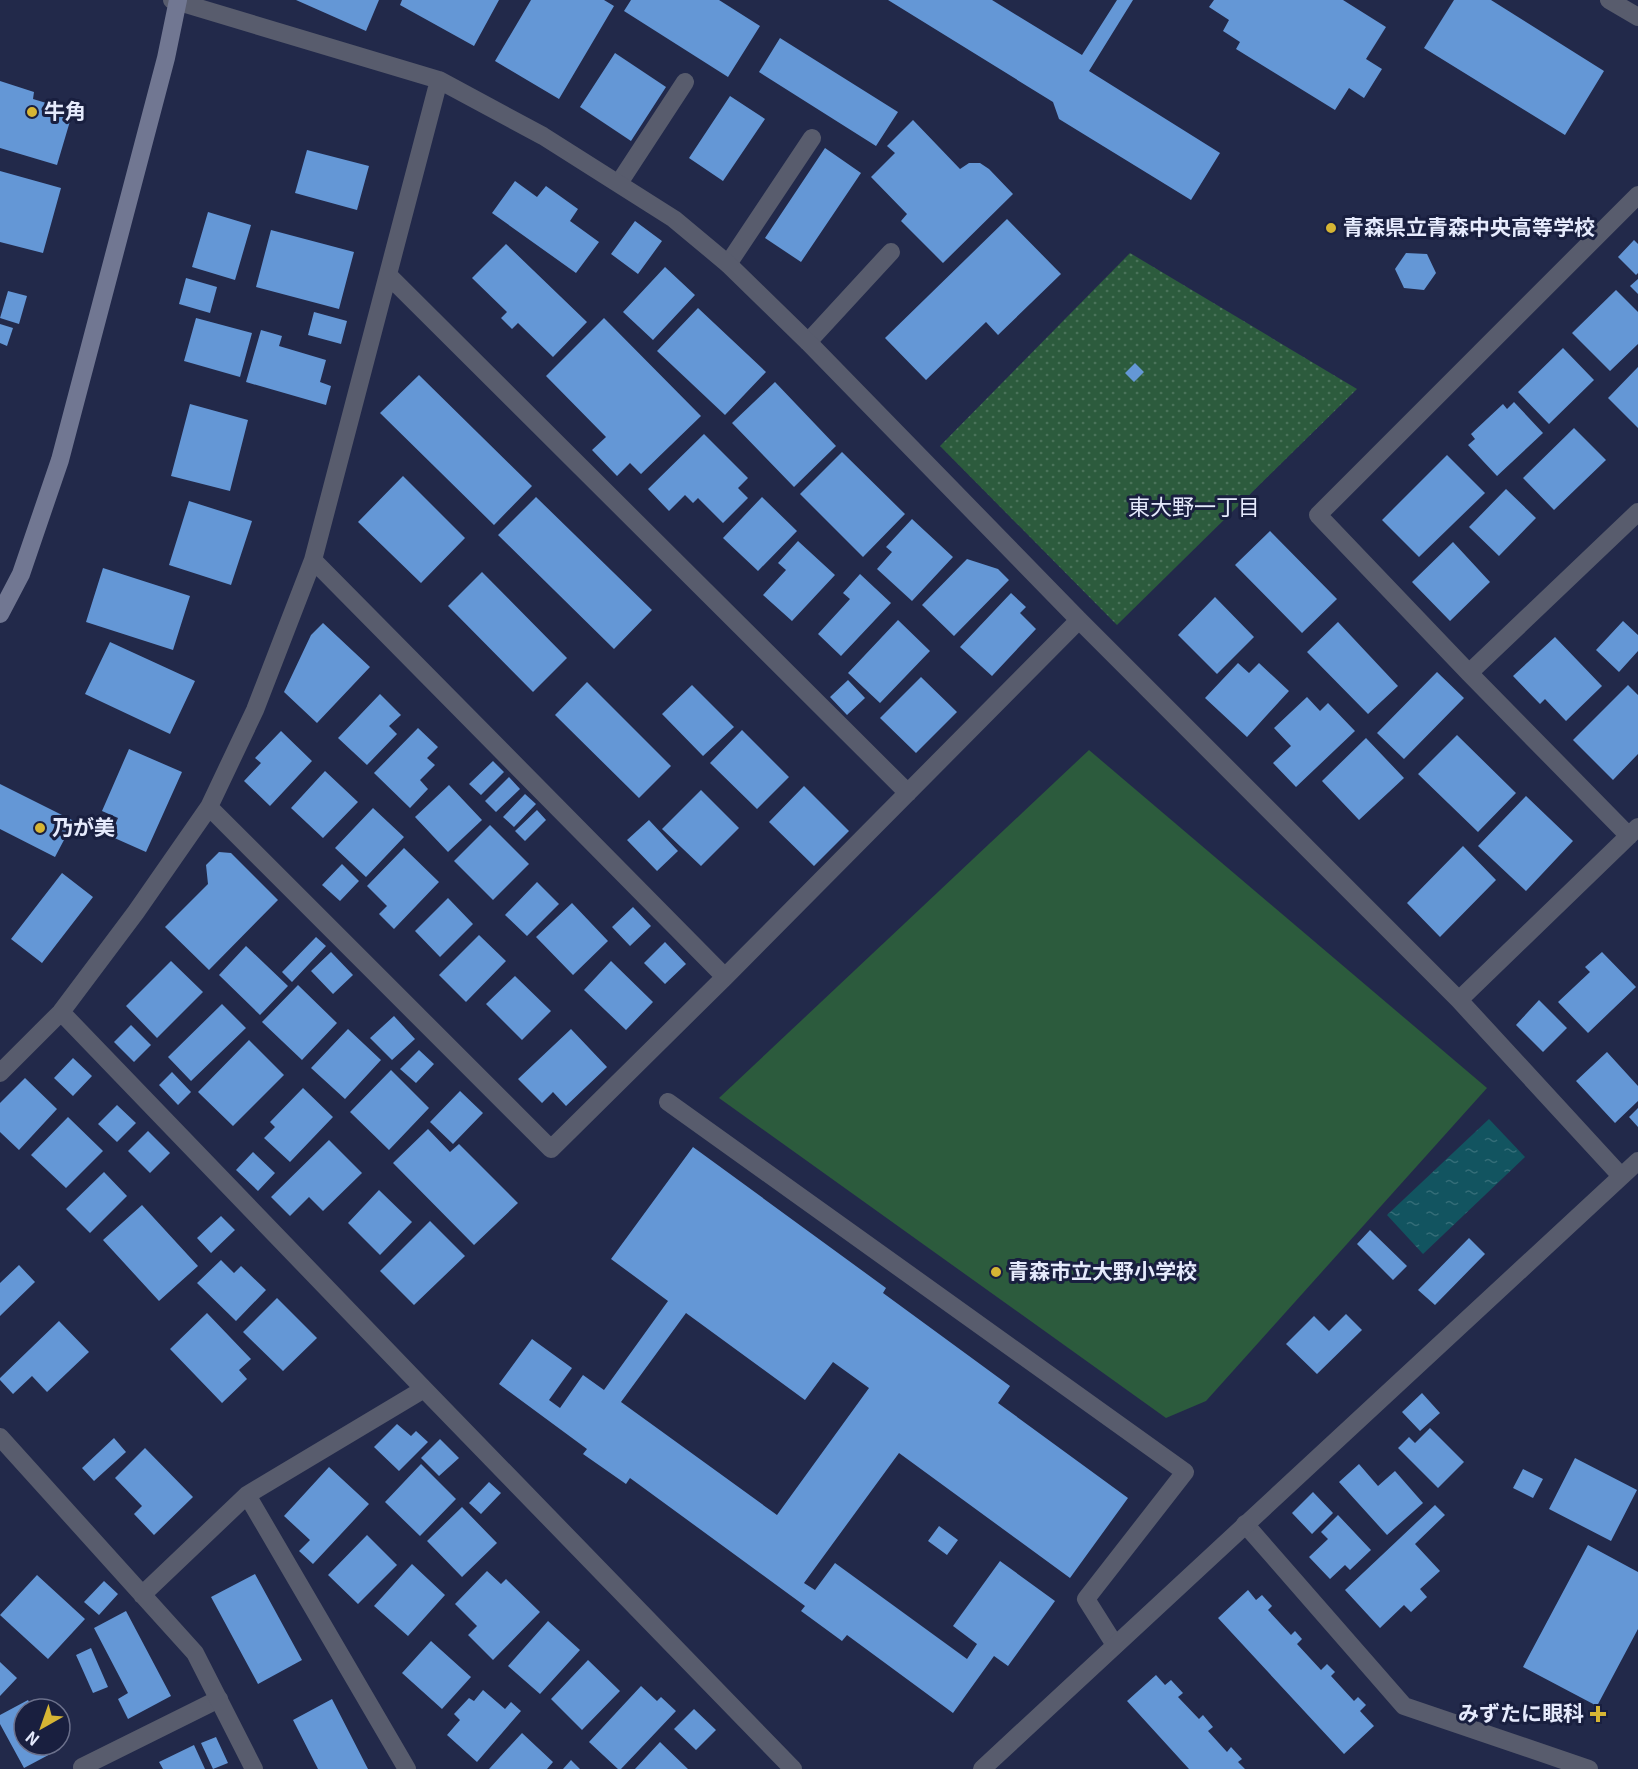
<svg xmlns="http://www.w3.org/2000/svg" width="1638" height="1769" font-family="Georgia,'Noto Sans JP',serif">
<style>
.grass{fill:#2c5b3d}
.park{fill:url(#park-dots)}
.water{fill:url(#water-ripples)}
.building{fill:#6497d6;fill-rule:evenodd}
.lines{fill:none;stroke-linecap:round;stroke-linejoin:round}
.lane{stroke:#585c6d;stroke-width:18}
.street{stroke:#585c6d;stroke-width:18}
.secondary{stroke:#717792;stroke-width:18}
.poi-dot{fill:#d6b534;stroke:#191f3f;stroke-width:2}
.labels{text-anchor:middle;stroke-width:6;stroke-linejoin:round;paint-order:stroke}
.poi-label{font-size:21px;font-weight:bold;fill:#e5eafc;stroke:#191f3f;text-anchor:start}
.neighbourhood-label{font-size:22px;fill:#e5eafc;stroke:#191f3f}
</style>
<defs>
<pattern id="park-dots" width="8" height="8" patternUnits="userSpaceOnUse" patternTransform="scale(1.5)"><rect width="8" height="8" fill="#2c5b3d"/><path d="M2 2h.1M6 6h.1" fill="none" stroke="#4a735a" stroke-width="1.8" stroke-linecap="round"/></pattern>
<pattern id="water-ripples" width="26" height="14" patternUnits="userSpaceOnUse" patternTransform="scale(1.5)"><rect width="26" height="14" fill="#125460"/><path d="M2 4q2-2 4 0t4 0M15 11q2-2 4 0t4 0" fill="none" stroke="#346d78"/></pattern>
</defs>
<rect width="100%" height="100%" fill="#22294a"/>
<!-- grass -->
<path class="grass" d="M1089 750 1487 1088 1206 1401 1166 1418 719 1098Z"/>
<!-- park -->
<path class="park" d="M1130 253 1357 389 1117 625 940 446Z"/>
<!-- water -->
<path class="water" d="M1489 1119 1525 1157 1423 1254 1387 1215Z"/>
<!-- building -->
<path class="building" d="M296 0H379L366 31Z
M402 0H499L474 46 400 5Z
M531 0H604L614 6 559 99 495 61Z
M631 0H719L760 26 728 77 624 11Z
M888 0H992L1082 55 1117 0H1133L1089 71 1220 153 1191 200 1059 119 1053 102Z
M1214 0H1343L1386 27 1366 59 1382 69 1364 98 1349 88 1335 110 1236 49 1240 42 1223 31 1229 20 1209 7Z
M1454 0H1491L1604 71 1565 135 1424 48Z
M780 38 898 112 876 146 759 72Z
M615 53 666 87 631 141 580 107Z
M0 81 34 92 33 99 73 111 57 165 0 148Z
M730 96 765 119 723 181 689 158Z
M913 120 960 169 969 163H980L989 169 1013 194 943 263 901 221 907 214 871 177 895 153 887 146Z
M825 148 861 173 801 262 765 238Z
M307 150 369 166 357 210 295 193Z
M0 171 61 188 43 253 0 242Z
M515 181 537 197 546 186 578 209 570 221 599 242 576 273 492 213Z
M208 212 251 225 235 280 192 267Z
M1007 219 1061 274 998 335 986 322 926 380 885 338Z
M635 221 662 241 638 274 611 254Z
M271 230 354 252 339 309 256 287Z
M1634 240 1638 244V273L1636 275 1618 257Z
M506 244 587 322 553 357 518 323 512 329 501 318 507 312 472 278Z
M1406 253 1427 254 1436 273 1424 290 1404 288 1395 269Z
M665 267 695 295 653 340 623 312Z
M186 278 217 287 210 313 179 304Z
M1638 279V294L1630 286Z
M1616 290 1638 312V344L1610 371 1572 333Z
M8 291 27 296 19 324 0 318Z
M698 308 766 372 725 415 657 351Z
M314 312 347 321 341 344 308 335Z
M196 318 252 333 240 377 184 361Z
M604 318 701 416 641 474 630 463 617 476 592 450 606 437 546 376Z
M0 324 13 328 7 346 0 343Z
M261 330 282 336 279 346 326 360 320 382 331 386 326 405 246 382Z
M1563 348 1594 380 1549 424 1518 392Z
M1135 363 1144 372 1134 382 1125 373Z
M1638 367V428L1608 398Z
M419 375 532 486 494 525 380 413Z
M775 382 836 446 794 487 732 423Z
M1514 402 1543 433 1497 476 1468 445 1475 439 1471 434 1503 404 1507 409Z
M190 404 248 420 230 491 171 476Z
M1574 428 1606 460 1554 510 1523 478Z
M704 434 748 478 738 488 748 498 723 523 698 498 693 503 685 495 669 511 648 489Z
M842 452 905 514 863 557 800 494Z
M1447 455 1485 493 1419 557 1382 520Z
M403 476 465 538 421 583 358 522Z
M1506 489 1536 518 1499 556 1469 527Z
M536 497 652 610 614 649 498 535Z
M762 497 797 531 758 571 723 538Z
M189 501 252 521 231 585 169 565Z
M912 519 953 557 912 601 877 569 892 552 886 547Z
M1270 531 1337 599 1302 633 1235 565Z
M798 541 835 575 792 621 763 595 786 570 778 563Z
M1453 542 1490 582 1450 621 1412 582Z
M967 559 998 569 1009 580 954 636 922 605Z
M103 568 190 596 173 650 86 622Z
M482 572 567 658 533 692 448 606Z
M860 574 891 603 841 656 818 634 850 599 843 593Z
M1011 593 1026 607 1020 613 1036 629 992 676 960 647Z
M1215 597 1254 637 1217 674 1178 635Z
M898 620 930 651 880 703 848 673Z
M1623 621 1638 635V651L1619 672 1596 650Z
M1338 622 1398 686 1368 714 1307 652Z
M323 623 370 667 317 723 284 692 311 635Z
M1555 637 1602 686 1566 721 1545 699 1540 704 1513 676Z
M110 642 195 681 170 734 85 694Z
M1238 663 1249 673 1259 663 1289 691 1247 737 1205 698Z
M1437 672 1464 698 1404 759 1377 733Z
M921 677 957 712 916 753 880 718Z
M848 680 865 698 847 715 830 697Z
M587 682 671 766 639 798 555 715Z
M692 685 734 727 703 756 662 714Z
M1628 685 1638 695V754L1613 780 1573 740Z
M380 694 401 715 389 726 397 734 367 765 338 738Z
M1307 697 1320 711 1328 703 1355 731 1296 787 1273 763 1291 746 1274 728Z
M418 728 438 747 427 758 435 765 420 780 428 789 410 808 374 773Z
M742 730 789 777 757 809 710 763Z
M281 731 312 761 270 806 244 781 261 763 255 758Z
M1457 735 1516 793 1478 832 1418 774Z
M1366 738 1404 778 1359 820 1322 781Z
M129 749 182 772 146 852 110 836 118 818 102 811Z
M493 761 504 772 481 795 469 784Z
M325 771 358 802 323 838 291 808Z
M509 777 520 789 496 812 485 801Z
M0 784 74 821 55 857 0 829Z
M449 785 482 820 448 852 415 817Z
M804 786 849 831 814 866 769 822Z
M701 790 739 828 701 866 662 829Z
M525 794 536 804 514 827 503 817Z
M1526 796 1573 841 1526 891 1478 846Z
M373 808 404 837 366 877 335 848Z
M537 810 546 820 525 841 515 831Z
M649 820 678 851 657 871 627 840Z
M490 825 529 864 493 900 454 861Z
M1463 846 1496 880 1440 937 1407 903Z
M404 848 439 882 394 929 379 914 387 906 367 886Z
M219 852 231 853 278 900 209 970 165 927 208 884 206 865Z
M342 864 359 881 340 901 322 885Z
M62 873 93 897 42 963 11 939Z
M537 882 559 904 527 936 505 915Z
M448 898 473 924 440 957 415 931Z
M572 903 608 941 573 975 536 937Z
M633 907 651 926 630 946 612 927Z
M479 935 506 961 466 1002 439 975Z
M316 937 326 946 292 982 282 972Z
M665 942 686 964 665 984 644 963Z
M246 946 288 986 260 1015 219 975Z
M331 952 353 975 333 994 311 971Z
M1602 952 1636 987 1588 1033 1558 1002 1590 972 1585 967Z
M171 961 203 992 157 1038 126 1006Z
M611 961 653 1002 626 1030 584 990Z
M515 976 551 1011 522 1040 486 1004Z
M298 985 337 1023 302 1060 262 1022Z
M1539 1000 1567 1028 1543 1052 1516 1025Z
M222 1004 246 1028 191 1081 168 1057Z
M394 1016 415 1039 392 1060 370 1038Z
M131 1025 151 1045 134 1062 114 1042Z
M348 1029 381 1060 345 1099 311 1068Z
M571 1029 607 1067 566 1106 553 1092 542 1103 518 1079Z
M249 1040 284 1075 233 1126 198 1092Z
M419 1050 434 1064 416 1083 400 1069Z
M1607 1052 1638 1086V1101L1615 1123 1576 1081Z
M73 1058 92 1076 73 1096 54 1078Z
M391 1070 429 1108 389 1150 350 1112Z
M172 1072 191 1092 178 1105 159 1085Z
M25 1078 57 1109 19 1150 0 1132V1103Z
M303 1088 333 1117 290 1162 264 1138 275 1127 270 1122Z
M460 1091 483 1113 453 1144 430 1122Z
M117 1105 136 1123 117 1142 98 1124Z
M1638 1108V1127L1629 1117Z
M68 1117 103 1151 66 1188 31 1155Z
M428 1129 450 1152 459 1144 518 1203 474 1245 393 1163Z
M148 1131 170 1153 150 1173 128 1151Z
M329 1140 362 1173 323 1211 309 1197 290 1216 271 1197Z
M693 1147 886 1288 883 1293 1010 1386 998 1403 1128 1498 1070 1578 899 1453 804 1583 815 1590 835 1563 967 1659 977 1644 953 1626 1000 1561 1055 1601 1008 1666 994 1656 953 1713 847 1635 842 1641 801 1611 805 1606 630 1478 626 1484 583 1454 587 1449 499 1384 532 1339 572 1368 549 1400 560 1408 583 1375 604 1390 668 1301 611 1259ZM686 1313 805 1400 833 1362 869 1388 777 1515 621 1402Z
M253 1152 275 1173 258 1191 236 1170Z
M104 1172 127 1196 90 1233 66 1209Z
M379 1190 412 1222 380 1255 348 1223Z
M142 1205 198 1266 159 1301 103 1240Z
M221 1216 235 1230 211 1253 197 1238Z
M430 1221 465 1256 414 1305 380 1271Z
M1370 1230 1407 1266 1393 1280 1357 1244Z
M1469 1238 1485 1254 1435 1305 1418 1290Z
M221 1260 234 1273 241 1266 266 1290 236 1321 197 1283Z
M19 1265 35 1282 0 1316V1283Z
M277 1298 317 1338 283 1371 243 1332Z
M207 1313 251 1359 239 1370 247 1379 222 1403 170 1349Z
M1346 1314 1362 1330 1317 1374 1286 1344 1314 1316 1329 1331Z
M59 1321 89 1352 47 1392 32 1376 13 1394 0 1380V1378Z
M1422 1393 1440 1413 1420 1431 1402 1412Z
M397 1424 411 1436 416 1431 428 1442 399 1471 374 1447Z
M1430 1428 1464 1462 1438 1488 1398 1448 1409 1437 1415 1443Z
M114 1438 126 1452 94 1481 82 1468Z
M440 1439 459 1458 439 1476 421 1458Z
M145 1448 193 1497 154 1535 134 1514 142 1506 115 1478Z
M1575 1458 1637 1490 1611 1541 1549 1509Z
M421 1464 456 1499 420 1536 385 1502Z
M1359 1464 1378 1486 1395 1471 1423 1503 1387 1535 1339 1482Z
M329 1467 369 1504 313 1564 299 1551 310 1540 284 1516Z
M1523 1469 1543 1479 1533 1498 1513 1488Z
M489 1482 501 1493 481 1514 469 1503Z
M1313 1492 1333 1513 1312 1534 1292 1513Z
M1435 1505 1445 1515 1415 1544 1440 1571 1420 1589 1427 1597 1411 1612 1404 1605 1380 1628 1345 1590Z
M462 1507 497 1543 462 1577 427 1541Z
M1338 1515 1371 1550 1350 1570 1345 1565 1330 1579 1309 1557 1328 1539 1321 1532Z
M939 1526 958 1540 947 1555 928 1541Z
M367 1535 397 1565 358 1604 328 1575Z
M1588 1545 1638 1572V1629L1597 1706 1523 1667Z
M412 1564 445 1595 408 1636 374 1606Z
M487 1571 501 1584 506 1579 540 1612 493 1660 468 1635 477 1626 455 1604Z
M255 1574 302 1660 258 1684 211 1597Z
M37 1575 85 1619 48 1659 0 1615Z
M104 1581 118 1594 99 1615 84 1602Z
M1248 1590 1256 1600 1262 1595 1272 1606 1268 1610 1291 1635 1295 1631 1302 1639 1297 1644 1321 1670 1327 1664 1335 1672 1331 1676 1354 1701 1358 1697 1366 1705 1360 1711 1374 1726 1344 1754 1218 1618Z
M126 1611 171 1696 128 1719 118 1699 128 1693 94 1628Z
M548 1621 580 1650 540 1694 508 1666Z
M431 1641 471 1677 442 1709 402 1673Z
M91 1648 108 1687 93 1693 76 1655Z
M588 1660 620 1691 582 1730 551 1699Z
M0 1662 17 1678 0 1696Z
M1156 1675 1165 1685 1171 1680 1183 1693 1178 1697 1199 1719 1203 1715 1213 1727 1208 1731 1227 1752 1231 1747 1242 1759 1238 1762 1245 1769H1189L1127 1701Z
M641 1686 657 1701 661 1697 676 1711 621 1769H618L589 1742Z
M483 1690 505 1709 511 1702 521 1711 477 1762 447 1735 460 1720 454 1714 469 1698 474 1701Z
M332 1699 368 1769H318L293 1720Z
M28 1700 33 1709H24V1745H53L56 1751 24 1768 0 1724V1715Z
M694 1709 716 1730 696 1750 674 1729Z
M522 1733 553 1762 547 1769H489Z
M216 1737 228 1763 213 1769 201 1743Z
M660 1742 688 1769H635Z
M194 1745 205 1769H163L159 1762Z
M571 1760 580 1769H563Z"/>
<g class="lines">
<!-- lane -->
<path class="lane" d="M1609 0 1638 17
M619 183 685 82
M728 264 812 138
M808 342 891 252
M668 1102 1185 1472 1086 1599 1115 1645
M1245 1524 1404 1706 1589 1769
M82 1767 219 1699"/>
<!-- street -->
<path class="street" d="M172 0 439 80 543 136 674 219 728 264 808 342 1079 620 1459 1000 1621 1176
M388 275 908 793
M313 560 725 977
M1469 673 1638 512
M209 807 551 1149 725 977 1079 620
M1629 836 1469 673 1318 515 1638 195
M1459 1000 1638 827
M61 1012 424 1389 793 1769
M0 1073 61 1012 136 912 209 807 255 710 313 560 439 80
M0 1437 195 1653 254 1769
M247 1495 407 1769
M142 1595 247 1495 424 1389
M982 1769 1638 1161"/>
<!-- secondary -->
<path class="secondary" d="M0 614 21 574 60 460 166 58 178 0"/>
</g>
<!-- markers -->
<g class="poi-dot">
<circle cx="32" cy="112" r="6"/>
<circle cx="1331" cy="228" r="6"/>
<circle cx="40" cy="828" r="6"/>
<circle cx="996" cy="1272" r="6"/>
<path d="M1595 1705h6v6h6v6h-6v6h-6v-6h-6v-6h6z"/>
</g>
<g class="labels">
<!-- poi labels -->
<g class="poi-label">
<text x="44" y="119">牛角</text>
<text x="1343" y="235">青森県立青森中央高等学校</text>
<text x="52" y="835">乃が美</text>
<text x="1008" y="1279">青森市立大野小学校</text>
<text x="1584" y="1721" text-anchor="end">みずたに眼科</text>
</g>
<!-- neighbourhood labels -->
<g class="neighbourhood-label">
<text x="1194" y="515">東大野一丁目</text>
</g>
</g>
<!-- north arrow -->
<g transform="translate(42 1727) rotate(220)"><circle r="28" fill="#191f3f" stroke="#6b708b" stroke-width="1.5"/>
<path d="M0-4.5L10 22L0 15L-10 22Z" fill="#d6b534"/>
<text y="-9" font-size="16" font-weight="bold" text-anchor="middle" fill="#e5eafc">N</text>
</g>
</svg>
